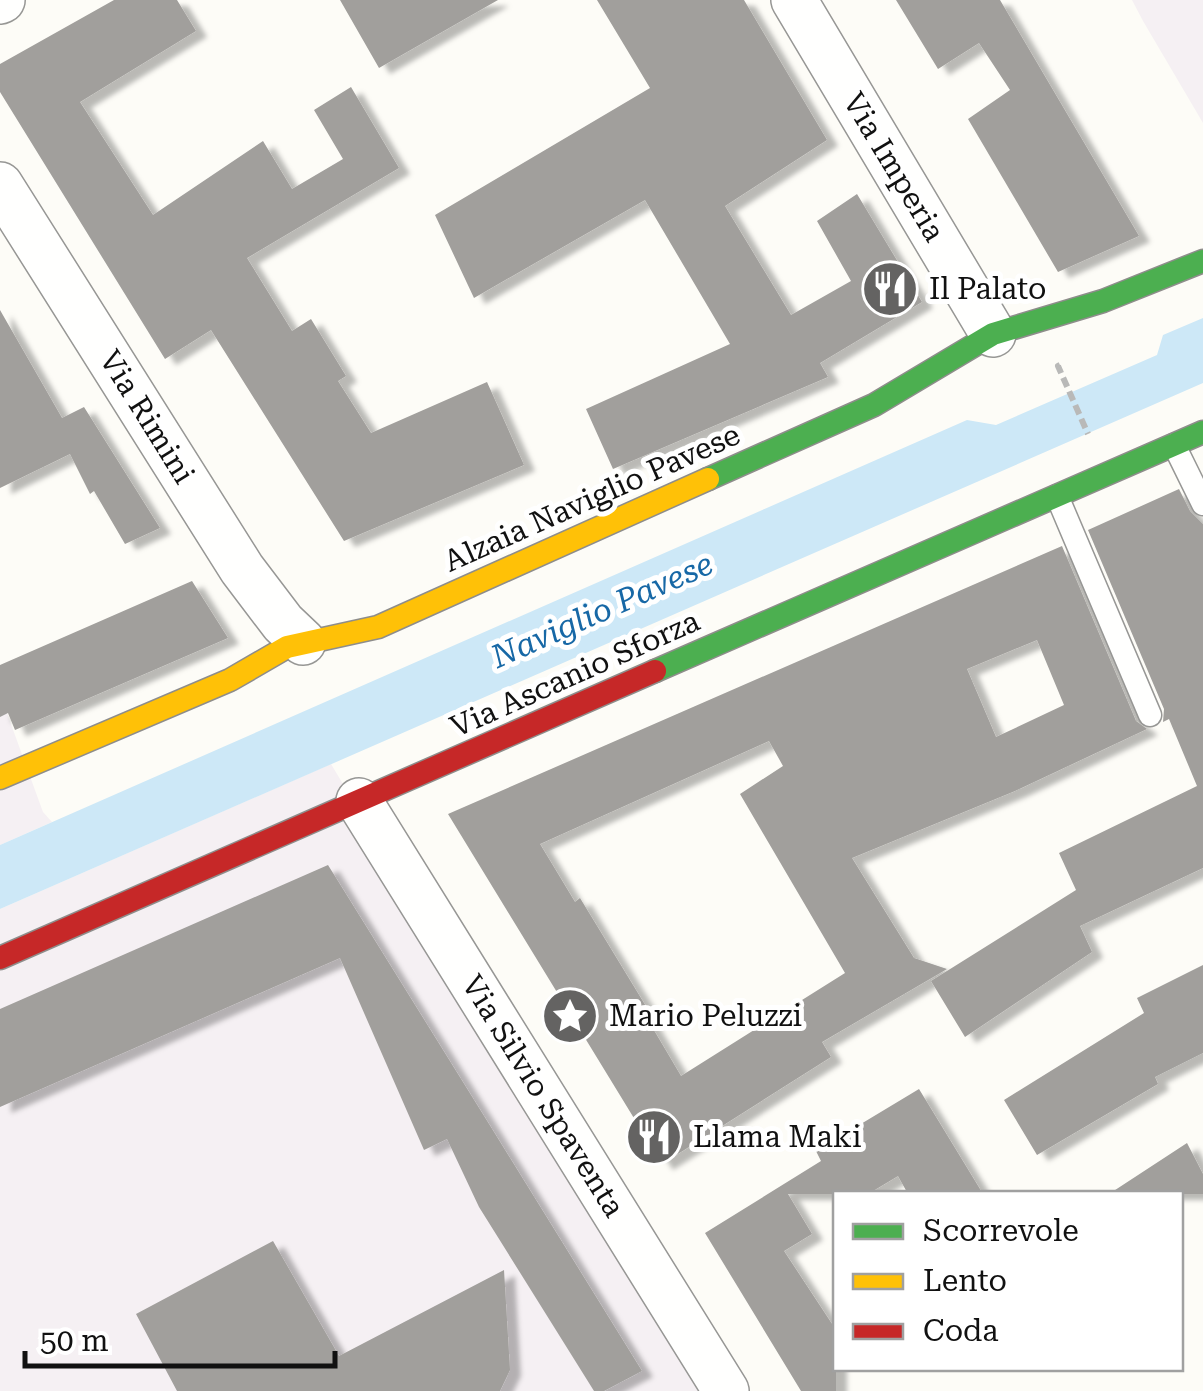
<svg xmlns="http://www.w3.org/2000/svg" width="1203" height="1391" font-family="'Roboto Serif',serif">
<style>
.industrial{fill:#f5f0f3}
.water{fill:#cde8f7}
.building{fill:#a19f9c;fill-rule:evenodd;filter:url(#shadow)}
.lines{fill:none;stroke-linecap:round;stroke-linejoin:round}
.lane-casing{stroke:#979795;stroke-width:25}
.street-casing{stroke:#979795;stroke-width:48}
.fast-casing{stroke:#8e8d8b;stroke-width:25}
.slow-casing{stroke:#8e8d8b;stroke-width:25}
.jam-casing{stroke:#8e8d8b;stroke-width:25}
.path{stroke:#b9b9b8;stroke-width:6;stroke-dasharray:10 5;stroke-linecap:butt}
.lane{stroke:#fffffe;stroke-width:22}
.street{stroke:#fffffe;stroke-width:45}
.fast{stroke:#4caf50;stroke-width:22}
.slow{stroke:#ffc107;stroke-width:22}
.jam{stroke:#c62828;stroke-width:22}
.labels{text-anchor:middle;stroke-width:10;stroke-linejoin:round;paint-order:stroke}
.street-label{font-size:30px;fill:#111;stroke:#fff}
.poi-label{font-size:30px;fill:#111;stroke:#fff;text-anchor:start}
.water-label{font-size:32px;font-style:italic;fill:#1768a6;stroke:#fff}
</style>
<defs>
<filter id="shadow"><feDropShadow dx="11" dy="6" stdDeviation="2.5" flood-color="#0004"/></filter>
</defs>
<rect width="100%" height="100%" fill="#fdfcf7"/>
<!-- industrial -->
<path class="industrial" d="M1132 0H1203V123L1143 21Z
M0 694 43 812 52 822 0 845Z
M331 764 382 849 720 1391H0V909Z"/>
<!-- water -->
<path class="water" d="M1203 318V383L0 909V845L967 420 996 425 1157 355 1163 335Z"/>
<!-- building -->
<path class="building" d="M114 0H177L196 31 80 102 153 215 263 141 292 189 343 159 314 110 351 87 399 168 247 258 292 331 311 319 346 376 338 381 371 433 487 382 524 465 344 541 211 330 165 359 0 92V64Z
M340 0H498L379 68Z
M597 0H744L827 140 725 206 791 315 851 281 817 221 857 194 922 302 820 363 828 377 613 469 586 409 730 344 645 200 474 298 435 215 650 88Z
M896 0H1000L1139 236 1058 272 968 119 1010 90 979 43 938 69Z
M0 310 62 418 84 407 160 528 125 544 94 491 90 494 70 454 0 488Z
M1179 489 1190 511 1203 524V868L1080 926 1092 952 965 1037 931 981 1076 890 1059 853 1197 786 1169 719 1163 722 1164 709 1088 530Z
M1062 546 1136 721 1147 729 1015 791 852 858 914 958 947 969 822 1042 831 1057 662 1164 448 814ZM1037 640 1064 705 996 737 967 669ZM769 741 783 766 740 794 845 973 681 1076 642 1010 647 1008 580 898 575 902 540 844Z
M192 581 228 638 15 730 8 713 0 717V665Z
M328 865 489 1124 642 1371 604 1391H594L479 1207 447 1139 424 1150 340 958 0 1107V1009Z
M1203 965V1053L1155 1077 1158 1084 1037 1155 1004 1100 1144 1013 1137 998Z
M919 1089 983 1194H908L898 1176 868 1194H788L812 1234 784 1251 836 1330V1391H801L705 1233 821 1161 816 1151Z
M1187 1143 1203 1174V1194H1109Z
M273 1241 339 1356 504 1270 510 1370 500 1391H177L136 1314Z"/>
<g class="lines">
<!-- lane casing -->
<g class="lane-casing">
<path id="lane" d="M1174 445 1203 504
M1057 496 1150 715"/>
</g>
<!-- street casing -->
<g class="street-casing">
<path id="street" d="M794 0 993 334
M0 1 2 0
M0 185 242 569 283 623 303 642
M359 801 726 1391"/>
</g>
<!-- fast casing -->
<g class="fast-casing">
<path id="fast" d="M708 479 874 405 993 334 1103 301 1203 261
M655 671 1203 432"/>
</g>
<!-- slow casing -->
<g class="slow-casing">
<path id="slow" d="M0 778 230 680 287 647 378 627 708 479"/>
</g>
<!-- jam casing -->
<g class="jam-casing">
<path id="jam" d="M0 958 655 671"/>
</g>
<!-- path -->
<path class="path" d="M1060 365 1058 366 1088 434"/>
<!-- lane -->
<use href="#lane" class="lane"/>
<!-- street -->
<use href="#street" class="street"/>
<!-- fast -->
<use href="#fast" class="fast"/>
<!-- slow -->
<use href="#slow" class="slow"/>
<!-- jam -->
<use href="#jam" class="jam"/>
</g>
<!-- icons -->
<defs>
<g id="restaurant-disc" transform="scale(2.875)"><circle r="9.5" fill="#646362" stroke="#fff"/><path d="M-5-6h1v4h1v-4h1v4h1v-4h1v5L-1.5 .5V6h-2V.5L-5-1ZM5-6V6H3V1.5H1.5Q1.5-4 5-6Z" fill="#fff"/></g>
<g id="sight-disc" transform="scale(2.875)"><circle r="9.5" fill="#646362" stroke="#fff"/><path d="M0-6L1.8-2.2L6-1.7L2.9 1.2L3.7 5.4L0 3.3L-3.7 5.4L-2.9 1.2L-6-1.7L-1.8-2.2Z" fill="#fff"/></g>
</defs>
<g fill-rule="evenodd">
<use href="#restaurant-disc" x="890" y="289"/>
<use href="#sight-disc" x="570" y="1016"/>
<use href="#restaurant-disc" x="654" y="1137"/>
</g>
<g class="labels">
<!-- street labels -->
<g class="street-label">
<text transform="translate(894 167) rotate(59)" y="10">Via Imperia</text>
<text transform="translate(147 417) rotate(58)" y="10">Via Rimini</text>
<text transform="translate(592 498) rotate(-24)" y="10">Alzaia Naviglio Pavese</text>
<text transform="translate(575 674) rotate(-24)" y="10">Via Ascanio Sforza</text>
<text transform="translate(543 1096) rotate(58)" y="10">Via Silvio Spaventa</text>
</g>
<!-- poi labels -->
<g class="poi-label">
<text x="929" y="299">Il Palato</text>
<text x="609" y="1026">Mario Peluzzi</text>
<text x="693" y="1147">Llama Maki</text>
</g>
<!-- water labels -->
<g class="water-label">
<text transform="translate(602 610) rotate(-24)" y="11">Naviglio Pavese</text>
</g>
</g>
<!-- legend -->
<rect x="833" y="1191" width="350" height="180" fill="#ffffff" stroke="#a0a0a0" stroke-width="2.5"/>
<rect x="853" y="1224" width="50" height="15" fill="#4caf50" stroke="#a0a0a0" stroke-width="2.5"/>
<text x="923" y="1241" font-size="30" fill="#111111">Scorrevole</text>
<rect x="853" y="1274" width="50" height="15" fill="#ffc107" stroke="#a0a0a0" stroke-width="2.5"/>
<text x="923" y="1291" font-size="30" fill="#111111">Lento</text>
<rect x="853" y="1324" width="50" height="15" fill="#c62828" stroke="#a0a0a0" stroke-width="2.5"/>
<text x="923" y="1341" font-size="30" fill="#111111">Coda</text>
<!-- scale -->
<path d="M25 1351v15h310v-15" fill="none" stroke="#111111" stroke-width="5"/>
<text x="40" y="1351" font-size="30" fill="#111111" stroke="#ffffff" stroke-width="8" paint-order="stroke">50 m</text>
</svg>
